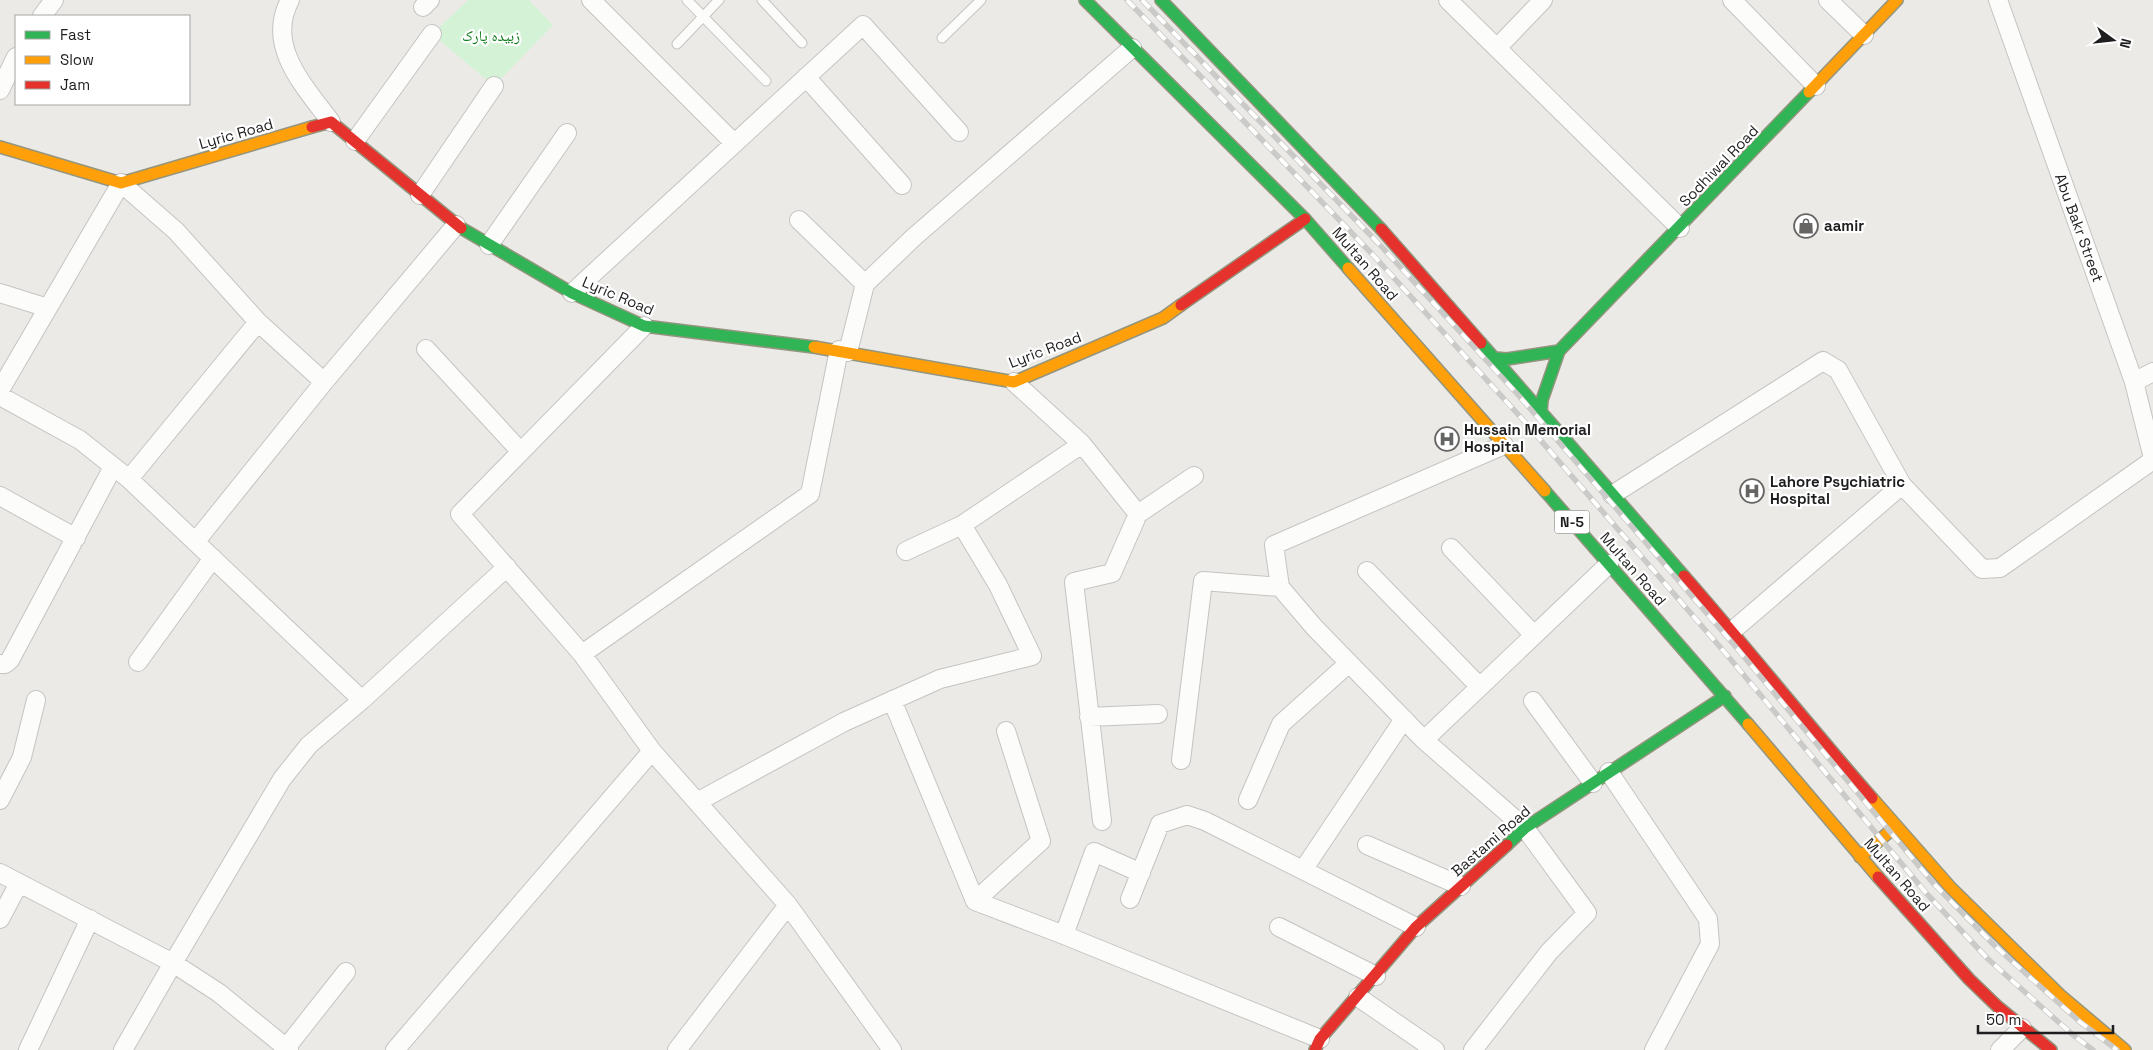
<svg xmlns="http://www.w3.org/2000/svg" width="2153" height="1050" font-family="'Space Grotesk','Noto Naskh Arabic',sans-serif">
<style>
.park{fill:#d4f2d5}
.lines{fill:none;stroke-linecap:round;stroke-linejoin:round}
.lane-casing{stroke:#c5c4c3;stroke-width:11}
.street-casing{stroke:#c5c4c3;stroke-width:20}
.fast-casing{stroke:#93957e;stroke-width:14}
.slow-casing{stroke:#93957e;stroke-width:14}
.jam-casing{stroke:#93957e;stroke-width:14}
.lane{stroke:#fcfcfb;stroke-width:9}
.street{stroke:#fcfcfb;stroke-width:18}
.fast{stroke:#30b455;stroke-width:11}
.slow{stroke:#ff9f0a;stroke-width:11}
.jam{stroke:#e5322d;stroke-width:11}
.rail-casing{stroke:#cacac9;stroke-width:5.5}
.rail{stroke:#fff;stroke-width:4;stroke-dasharray:11;stroke-linecap:butt}
.labels{text-anchor:middle;stroke-width:4.5;stroke-linejoin:round;paint-order:stroke}
.shield{fill:#fff;stroke:#626262;stroke-width:1}
.shield-label{font-size:14px;font-weight:bold;fill:#1e1e1e}
.park-label{font-size:15px;fill:#0c7b19;stroke:#fff}
.street-label{font-size:15px;fill:#1e1e1e;stroke:#fff}
.poi-label{font-size:15px;font-weight:bold;fill:#1e1e1e;stroke:#fff;text-anchor:start}
</style>
<rect width="100%" height="100%" fill="#eceae7"/>
<!-- park -->
<path class="park" d="M468 0H529L553 25 494 86 432 34Z"/>
<g class="lines">
<!-- lane casing -->
<g class="lane-casing">
<path id="lane" d="M687 0 766 81
M762 0 802 43
M942 38 981 0
M677 44 719 0"/>
</g>
<!-- street casing -->
<g class="street-casing">
<path id="street" d="M290 0C265 46 305 87 331 122
M591 0 734 143
M1448 0 1680 228
M1732 0 1816 86
M1828 0 1864 35
M1998 0 2134 382 2153 458
M423 7 430 0
M42 16 54 0
M1497 48 1543 0
M806 77 902 185
M0 90 16 57
M355 141 432 34
M420 195 494 86
M799 220 865 284
M489 245 567 133
M0 293 48 308
M572 293 863 25 959 132
M644 326 460 514 582 654 652 751 788 905 892 1050
M426 349 521 452
M848 352 865 284 914 237 1132 48
M1014 382 1082 444 1138 514
M2134 382 2153 372
M0 390 121 183 176 231 258 322 324 382
M0 396 80 440 129 479 362 700
M129 479 258 322
M1612 495 1823 361 1838 370 1902 485
M0 496 76 538
M196 541 324 382 456 225
M1451 548 1534 635
M906 551 962 525 1082 444
M1367 571 1480 687
M1732 631 1902 485 1982 569 2000 568 2153 460
M582 654 810 494 839 350
M138 662 213 558
M0 664H5L10 660 113 467
M892 700 975 901 1064 935 1320 1039
M1533 701 1593 783
M1089 717 1158 714
M1424 740 1609 564
M1181 760 1203 581 1280 587
M1609 772 1708 919 1710 944 1654 1050
M0 800 22 757 36 700
M1248 800 1281 724 1349 663
M697 802 844 722 940 679 1032 656 998 585 962 525
M1102 821 1074 582 1112 573 1138 514 1194 476
M1367 845 1461 886
M1303 870 1404 719
M0 873 173 963 219 993 289 1050
M1130 899 1160 824 1187 815 1205 821 1416 927
M975 901 1041 841 1006 731
M0 919 19 883
M1279 927 1376 976
M1064 935 1094 852 1141 873
M1358 997 1435 1050
M286 1048 346 972
M28 1050 90 919
M123 1050 173 963 282 779 309 745 362 700 507 567
M395 1050 652 751
M677 1050 788 905
M1473 1050 1549 952 1587 913 1525 828 1424 740 1314 627 1280 587 1274 545 1504 445
M2000 1050 2022 1028"/>
</g>
<!-- fast casing -->
<g class="fast-casing">
<path id="fast" d="M1085 0 1305 219 1348 268
M1161 0 1381 229
M461 228 572 293 644 326 814 347
M1481 343 1684 576
M1494 358 1507 359 1559 351
M1541 413 1542 400 1559 351 1809 92
M1545 491 1748 724
M1507 845 1525 828 1725 696"/>
</g>
<!-- slow casing -->
<g class="slow-casing">
<path id="slow" d="M1809 92 1897 0
M0 147 121 183 312 127
M1348 268 1545 491
M814 347 1014 382 1163 318 1181 305
M1748 724 1878 877
M1872 798 1951 888 2060 995 2125 1050
M1860 857 1896 826"/>
</g>
<!-- jam casing -->
<g class="jam-casing">
<path id="jam" d="M312 127 331 122 461 228
M1381 229 1481 343
M1181 305 1305 219
M1684 576C1748 649 1808 725 1872 798
M1878 877 1969 979 1998 1007 2051 1050
M1315 1050 1320 1039 1416 927 1507 845"/>
</g>
<!-- lane -->
<use href="#lane" class="lane"/>
<!-- street -->
<use href="#street" class="street"/>
<!-- fast -->
<use href="#fast" class="fast"/>
<!-- slow -->
<use href="#slow" class="slow"/>
<!-- jam -->
<use href="#jam" class="jam"/>
<!-- rail casing -->
<g class="rail-casing">
<path id="rail" d="M1127 0 1373 255 1524 421 1727 655 1927 894 1988 959 2073 1035 2093 1050
M1142 0 1380 245 1520 397 1735 646 1933 883 1995 946 2080 1022 2117 1050"/>
</g>
<!-- rail -->
<use href="#rail" class="rail"/>
</g>
<!-- icons -->
<defs>
<g id="shop-ring" transform="scale(1.25)"><circle r="9.5" fill="#fff" stroke="#666564" stroke-width="1.5"/><path d="M-5-2.5h2.3a2.7 3.5 0 0 1 5.4 0H5L5.5 6h-11ZM-1.5-2.5h3a1.5 2.3 0 0 0-3 0Z" fill="#666564"/></g>
<g id="hospital-ring" transform="scale(1.25)"><circle r="9.5" fill="#fff" stroke="#666564" stroke-width="1.5"/><path d="M-5-5h3v3.5h4V-5h3V5h-3V1.5h-4V5h-3Z" fill="#666564"/></g>
</defs>
<g fill-rule="evenodd">
<use href="#shop-ring" x="1806" y="226"/>
<use href="#hospital-ring" x="1447" y="439"/>
<use href="#hospital-ring" x="1752" y="491"/>
</g>
<g class="labels">
<!-- shield labels -->
<rect class="shield" x="1554.5" y="510.5" width="35" height="23" rx="4"/>
<g class="shield-label">
<text x="1572" y="527">N-5</text>
</g>
<!-- park labels -->
<g class="park-label">
<text x="491" y="41">زبیدہ پارک</text>
</g>
<!-- street labels -->
<g class="street-label">
<text transform="translate(236 134) rotate(-16)" y="5">Lyric Road</text>
<text transform="translate(1719 166) rotate(-46)" y="5">Sodhiwal Road</text>
<text transform="translate(2079 228) rotate(70)" y="5">Abu Bakr Street</text>
<text transform="translate(1365 264) rotate(49)" y="5">Multan Road</text>
<text transform="translate(618 296) rotate(23)" y="5">Lyric Road</text>
<text transform="translate(1045 350) rotate(-21)" y="5">Lyric Road</text>
<text transform="translate(1633 569) rotate(49)" y="5">Multan Road</text>
<text transform="translate(1491 841) rotate(-41)" y="5">Bastami Road</text>
<text transform="translate(1897 875) rotate(49)" y="5">Multan Road</text>
</g>
<!-- poi labels -->
<g class="poi-label">
<text x="1824" y="231">aamir</text>
<text x="1464" y="435">Hussain Memorial<tspan x="1464" dy="17">Hospital</tspan></text>
<text x="1770" y="487">Lahore Psychiatric<tspan x="1770" dy="17">Hospital</tspan></text>
</g>
</g>
<!-- legend -->
<rect x="15" y="15" width="175" height="90" fill="#ffffff" stroke="#a5a5a5"/>
<rect x="25" y="31" width="25" height="8" fill="#30b455" stroke="#a5a5a5"/>
<text x="60" y="40" font-size="15" fill="#1e1e1e">Fast</text>
<rect x="25" y="56" width="25" height="8" fill="#ff9f0a" stroke="#a5a5a5"/>
<text x="60" y="65" font-size="15" fill="#1e1e1e">Slow</text>
<rect x="25" y="81" width="25" height="8" fill="#e5322d" stroke="#a5a5a5"/>
<text x="60" y="90" font-size="15" fill="#1e1e1e">Jam</text>
<!-- north arrow -->
<g transform="translate(2113 40) rotate(105)" stroke="#ffffff" stroke-width="4" paint-order="stroke">
<path d="M0-4L9 19L0 12L-9 19Z" fill="#1e1e1e"/>
<text y="-8" font-size="14" font-weight="bold" text-anchor="middle" fill="#1e1e1e">N</text>
</g>
<!-- scale -->
<path d="M1978 1025v8h135v-8" fill="none" stroke="#1e1e1e" stroke-width="2.5"/>
<text x="1986" y="1025" font-size="15" fill="#1e1e1e" stroke="#ffffff" stroke-width="4" paint-order="stroke">50 m</text>
</svg>
